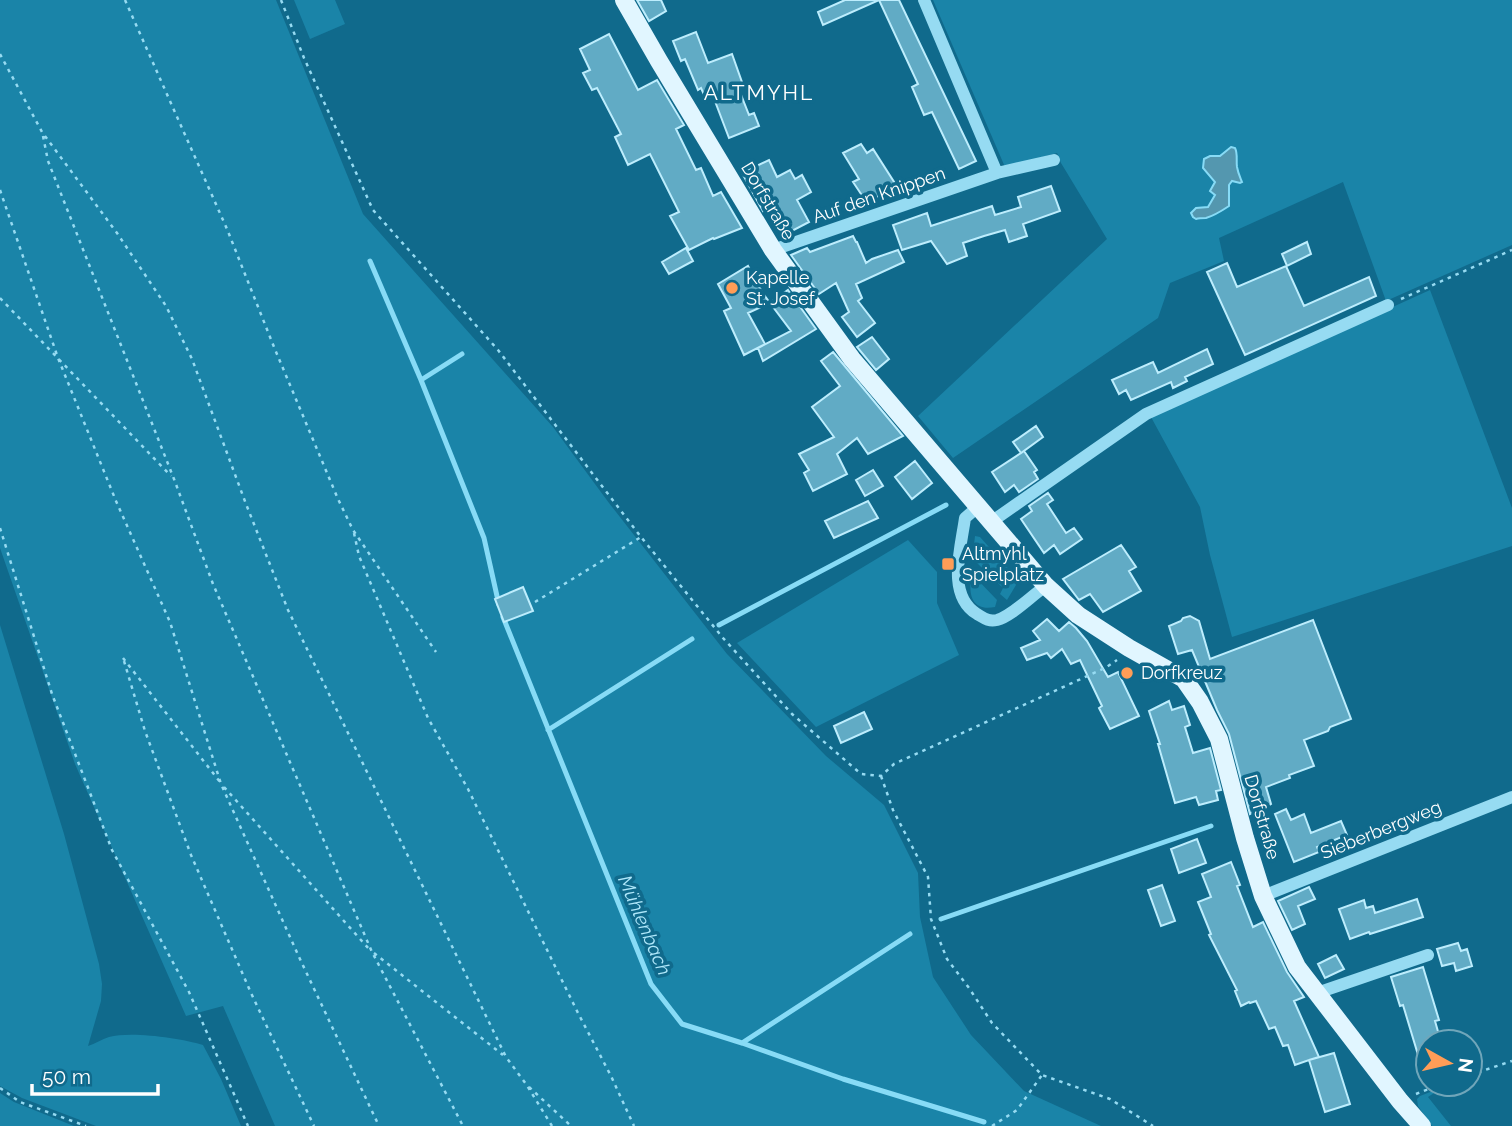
<svg xmlns="http://www.w3.org/2000/svg" width="1512" height="1126" font-family="Raleway,sans-serif">
<style>
.green{fill:#1a84a8}
.water{fill:#5497af;stroke:#87dbf6;stroke-width:2}
.lines{fill:none;stroke-linecap:round;stroke-linejoin:round}
.stream{stroke:#87dbf6;stroke-width:5}
.building{fill:#61abc5;stroke:#bdedfd;stroke-width:2}
.path{stroke:#96dbf2;stroke-width:2.5;stroke-dasharray:3.5 5;stroke-linecap:butt}
.minor{stroke:#96dbf2;stroke-width:12}
.major{stroke:#e1f6ff;stroke-width:18}
.poi-dot{fill:#ff9d57;stroke:#106a8c;stroke-width:2.5}
.labels{text-anchor:middle;stroke-width:7;stroke-linejoin:round;paint-order:stroke}
.street-label{font-size:18px;fill:#fff;stroke:#106a8c}
.poi-label{font-size:18px;fill:#fff;stroke:#106a8c;text-anchor:start}
.water-label{font-size:19px;font-style:italic;fill:#b0e8fb;stroke:#106a8c}
.quarter-label{font-size:21px;letter-spacing:2px;fill:#fff;stroke:#106a8c}
</style>
<rect width="100%" height="100%" fill="#106a8c"/>
<!-- green -->
<path class="green" d="M0 0H276L363 214 553 427 609 503 727 654 826 756 884 805 918 873 920 917 933 977 971 1035 1024 1091 1101 1126H275L223 1006 186 1016 75 764 0 548Z
M294 0H335L345 24 310 39Z
M933 0H1512V245L1386 301 1343 182 1219 238 1224 261 1170 283 1158 318 953 458 918 416 1107 239 1061 163 1057 153 1005 167Z
M1430 290 1512 508V546L1232 637 1210 555 1200 507 1151 417Z
M975 536 980 537 1015 576 1016 585 1007 600 1000 594 1003 588 977 563V553H973Z
M908 540 937 572V603L959 655 816 727 737 643Z
M972 574 997 600 995 607C970 612 968 592 972 574Z
M0 625 64 834 99 964 102 984 101 1001 88 1046C95 1044 102 1039 109 1037 131 1031 180 1038 203 1045L221 1079 241 1126H96L22 1098 0 1086Z
M1443 1087 1428 1097 1451 1126H1432L1418 1106 1417 1099 1420 1096Z
M0 1093 14 1102 74 1126H0Z"/>
<!-- water -->
<path class="water" d="M1231 147 1235 148C1238 154 1236 160 1237 167 1238 173 1240 177 1242 182L1240 183 1232 181 1229 185V206C1223 210 1213 216 1206 218 1202 218 1199 218 1196 219L1193 217 1191 213 1196 208 1208 207 1215 195 1210 191 1215 182 1203 168 1204 159 1210 156H1220Z"/>
<g class="lines">
<!-- stream -->
<path class="stream" d="M370 261 421 380
M462 354 421 380 484 538 499 605
M503 617 651 984 682 1024 742 1043 843 1079 984 1122
M719 625 946 505
M548 730 692 639
M941 919 1211 826
M742 1043 910 934"/>
</g>
<!-- building -->
<path class="building" d="M637 0H661L666 11 649 21Z
M845 0H879L823 25 818 12Z
M879 0H899L976 161 959 169 932 112 924 115 912 87 918 84Z
M696 32 708 63 732 54 743 85 738 87 749 115 754 113 759 126 729 138 713 96 706 99 701 88 698 90 685 59 681 61 673 41Z
M609 34 638 90 657 80 684 125 676 129 696 170 701 168 713 196 721 192 742 228 714 239 713 238 689 250 670 216 679 212 650 154 628 165 615 137 621 134 597 88 592 90 583 73 590 70 580 49Z
M861 144 867 153 873 149 896 185 867 203 853 182 859 179 843 153Z
M769 160 777 177 790 170 795 179 802 175 811 192 797 200 809 222 790 232 775 204 763 211 742 173Z
M1051 186 1060 211 1023 224 1027 236 1009 242 1005 230 984 236 963 243 967 256 947 264 931 241 902 250 893 225 927 213 931 226 992 206 995 215 1021 207 1018 197Z
M853 236 856 242H857L866 263 872 259 898 250 904 262 856 284 862 298 858 301 875 323 857 337 842 317 849 312 836 283 819 294 791 255 807 248 810 252Z
M1307 242 1311 254 1287 266 1282 254Z
M686 248 693 261 669 274 662 262Z
M1227 263 1237 287 1286 266 1304 306 1369 277 1376 296 1245 355 1207 272Z
M748 266 762 292 770 303 748 313 765 344 744 355 724 311 731 308 718 284Z
M788 290 816 329 763 361 758 348 791 331 770 303Z
M872 337 889 359 876 370 857 347Z
M1207 349 1213 364 1185 377 1187 381 1173 388 1171 382 1131 400 1126 390 1119 394 1112 380 1153 362 1158 373Z
M833 352 903 436 868 454 857 438 837 454 847 474 813 491 804 473 809 470 799 454 834 437 812 407 840 386 821 361Z
M1036 426 1043 437 1021 453 1013 442Z
M1024 451 1037 470 1034 472 1038 479 1019 492 1014 485 1005 492 992 472Z
M915 461 932 483 912 499 895 477Z
M873 470 883 486 865 496 856 480Z
M1048 493 1053 500 1047 504 1066 533 1074 528 1082 539 1060 554 1054 545 1044 553 1021 519 1032 511 1029 506Z
M868 501 878 518 834 538 825 521Z
M1121 545 1136 567 1129 571 1141 591 1103 612 1090 594 1079 600 1063 579Z
M523 587 533 611 504 622 495 599Z
M1190 616 1199 621 1210 659 1313 620 1351 719 1330 727 1328 731 1304 740 1314 766 1289 775 1290 778 1266 787 1271 804 1250 814 1229 734 1217 710 1192 650 1178 654 1169 626 1181 621 1183 618Z
M1047 619 1059 631 1069 622 1076 628 1087 641 1108 677 1118 672 1139 716 1110 729 1099 708 1102 706 1080 660 1071 664 1062 649 1051 658 1047 653 1027 660 1021 648 1040 640 1033 631Z
M1169 701 1172 710 1184 706 1190 725 1185 727 1193 753 1210 748 1221 790 1216 791 1218 800 1199 805 1196 797 1175 803 1158 744H1160L1149 711Z
M864 712 872 729 841 743 834 726Z
M1286 809 1291 820 1304 814 1311 833 1341 821 1347 835 1317 847 1319 852 1294 862 1275 814Z
M1197 839 1206 863 1179 873 1171 849Z
M1231 862 1240 885 1237 886 1253 927 1263 922 1287 972 1304 997 1294 1001 1319 1057 1309 1060 1334 1053 1350 1104 1325 1112 1309 1060 1295 1065 1288 1045 1283 1046 1275 1027 1269 1029 1256 1001 1250 1003 1249 1002 1241 1006 1235 991 1237 990 1209 935 1211 934 1198 902 1211 897 1202 874Z
M1162 885 1175 921 1161 926 1148 890Z
M1309 887 1315 899 1298 906 1305 924 1292 930 1278 901Z
M1417 899 1423 917 1370 934 1369 932 1350 939 1339 909 1364 900 1366 908 1373 906 1375 913Z
M1458 943 1461 951 1467 949 1472 966 1456 971 1454 963 1442 966 1437 949Z
M1336 955 1344 969 1325 978 1318 964Z
M1423 967 1439 1020 1435 1021 1441 1042H1428V1078H1425L1403 1005 1400 1006 1391 977Z"/>
<g class="lines">
<!-- path -->
<path class="path" d="M125 0 227 229 274 347 338 499 353 530 436 652
M281 0 304 58 373 210 498 350 641 537 723 638 792 714 861 774 881 776 894 764 1105 668 1117 660
M0 54 42 132 117 233 166 306 192 359 246 504 288 610 506 1057 526 1084 552 1126
M43 136 48 161 174 479 213 584 372 952 463 1126
M0 190 58 358 116 501 170 622 221 784 299 957 379 1126
M0 298 171 476
M1401 299 1512 250
M0 528 52 694 112 850 189 992 248 1126
M354 533 359 556 428 718 468 789 578 1013 611 1076 634 1126
M535 602 641 537
M123 658 220 782
M124 661 145 731 191 855 251 993 314 1126
M881 776 893 810 928 877 931 919 947 959 969 988 992 1023 1042 1075 1110 1099 1153 1126
M224 787 369 949
M374 953 503 1055
M1470 1075 1512 1061
M529 1087 571 1126
M0 1088 20 1102 86 1126
M1416 1094 1441 1084
M992 1126 1017 1110 1042 1075"/>
<!-- minor -->
<path class="minor" d="M997 173 1054 160
M773 250 997 173 924 0
M979 506 965 518C961 548 946 595 977 614 984 618 988 622 997 620 1012 616 1032 595 1046 586
M991 522 1146 414 1388 305
M1263 896 1512 797
M1317 993 1428 955"/>
<!-- major -->
<path class="major" d="M624 0 659 61 773 250 852 359 1046 586 1078 615 1129 648 1184 679 1200 702 1219 739 1245 838 1263 896 1297 967 1400 1101 1422 1126"/>
</g>
<!-- markers -->
<g class="poi-dot">
<circle cx="732" cy="288" r="7"/>
<rect x="941" y="557" width="14" height="14" rx="3.5"/>
<circle cx="1127" cy="673" r="7"/>
</g>
<g class="labels">
<!-- street labels -->
<g class="street-label">
<text transform="translate(879 195) rotate(-19)" y="6">Auf den Knippen</text>
<text transform="translate(768 201) rotate(59)" y="6">Dorfstraße</text>
<text transform="translate(1262 817) rotate(74)" y="6">Dorfstraße</text>
<text transform="translate(1381 830) rotate(-22)" y="6">Sieberbergweg</text>
</g>
<!-- poi labels -->
<g class="poi-label">
<text x="746" y="284">Kapelle<tspan x="746" dy="21">St. Josef</tspan></text>
<text x="962" y="560">Altmyhl<tspan x="962" dy="21">Spielplatz</tspan></text>
<text x="1141" y="679">Dorfkreuz</text>
</g>
<!-- water labels -->
<g class="water-label">
<text transform="translate(645 925) rotate(67)" y="7">Mühlenbach</text>
</g>
<!-- quarter labels -->
<g class="quarter-label">
<text x="759" y="100">ALTMYHL</text>
</g>
</g>
<!-- north arrow -->
<g transform="translate(1449 1063) rotate(98)"><circle r="33" fill="#106a8c" stroke="#70a6ba" stroke-width="2"/>
<path d="M0-5L12 26L0 18L-12 26Z" fill="#ff9d57"/>
<text y="-10" font-size="19" font-weight="bold" text-anchor="middle" fill="#ffffff">N</text>
</g>
<!-- scale -->
<path d="M32 1084v10h126v-10" fill="none" stroke="#ffffff" stroke-width="3.5"/>
<text x="42" y="1084" font-size="21" fill="#ffffff" stroke="#106a8c" stroke-width="5" paint-order="stroke">50 m</text>
</svg>
